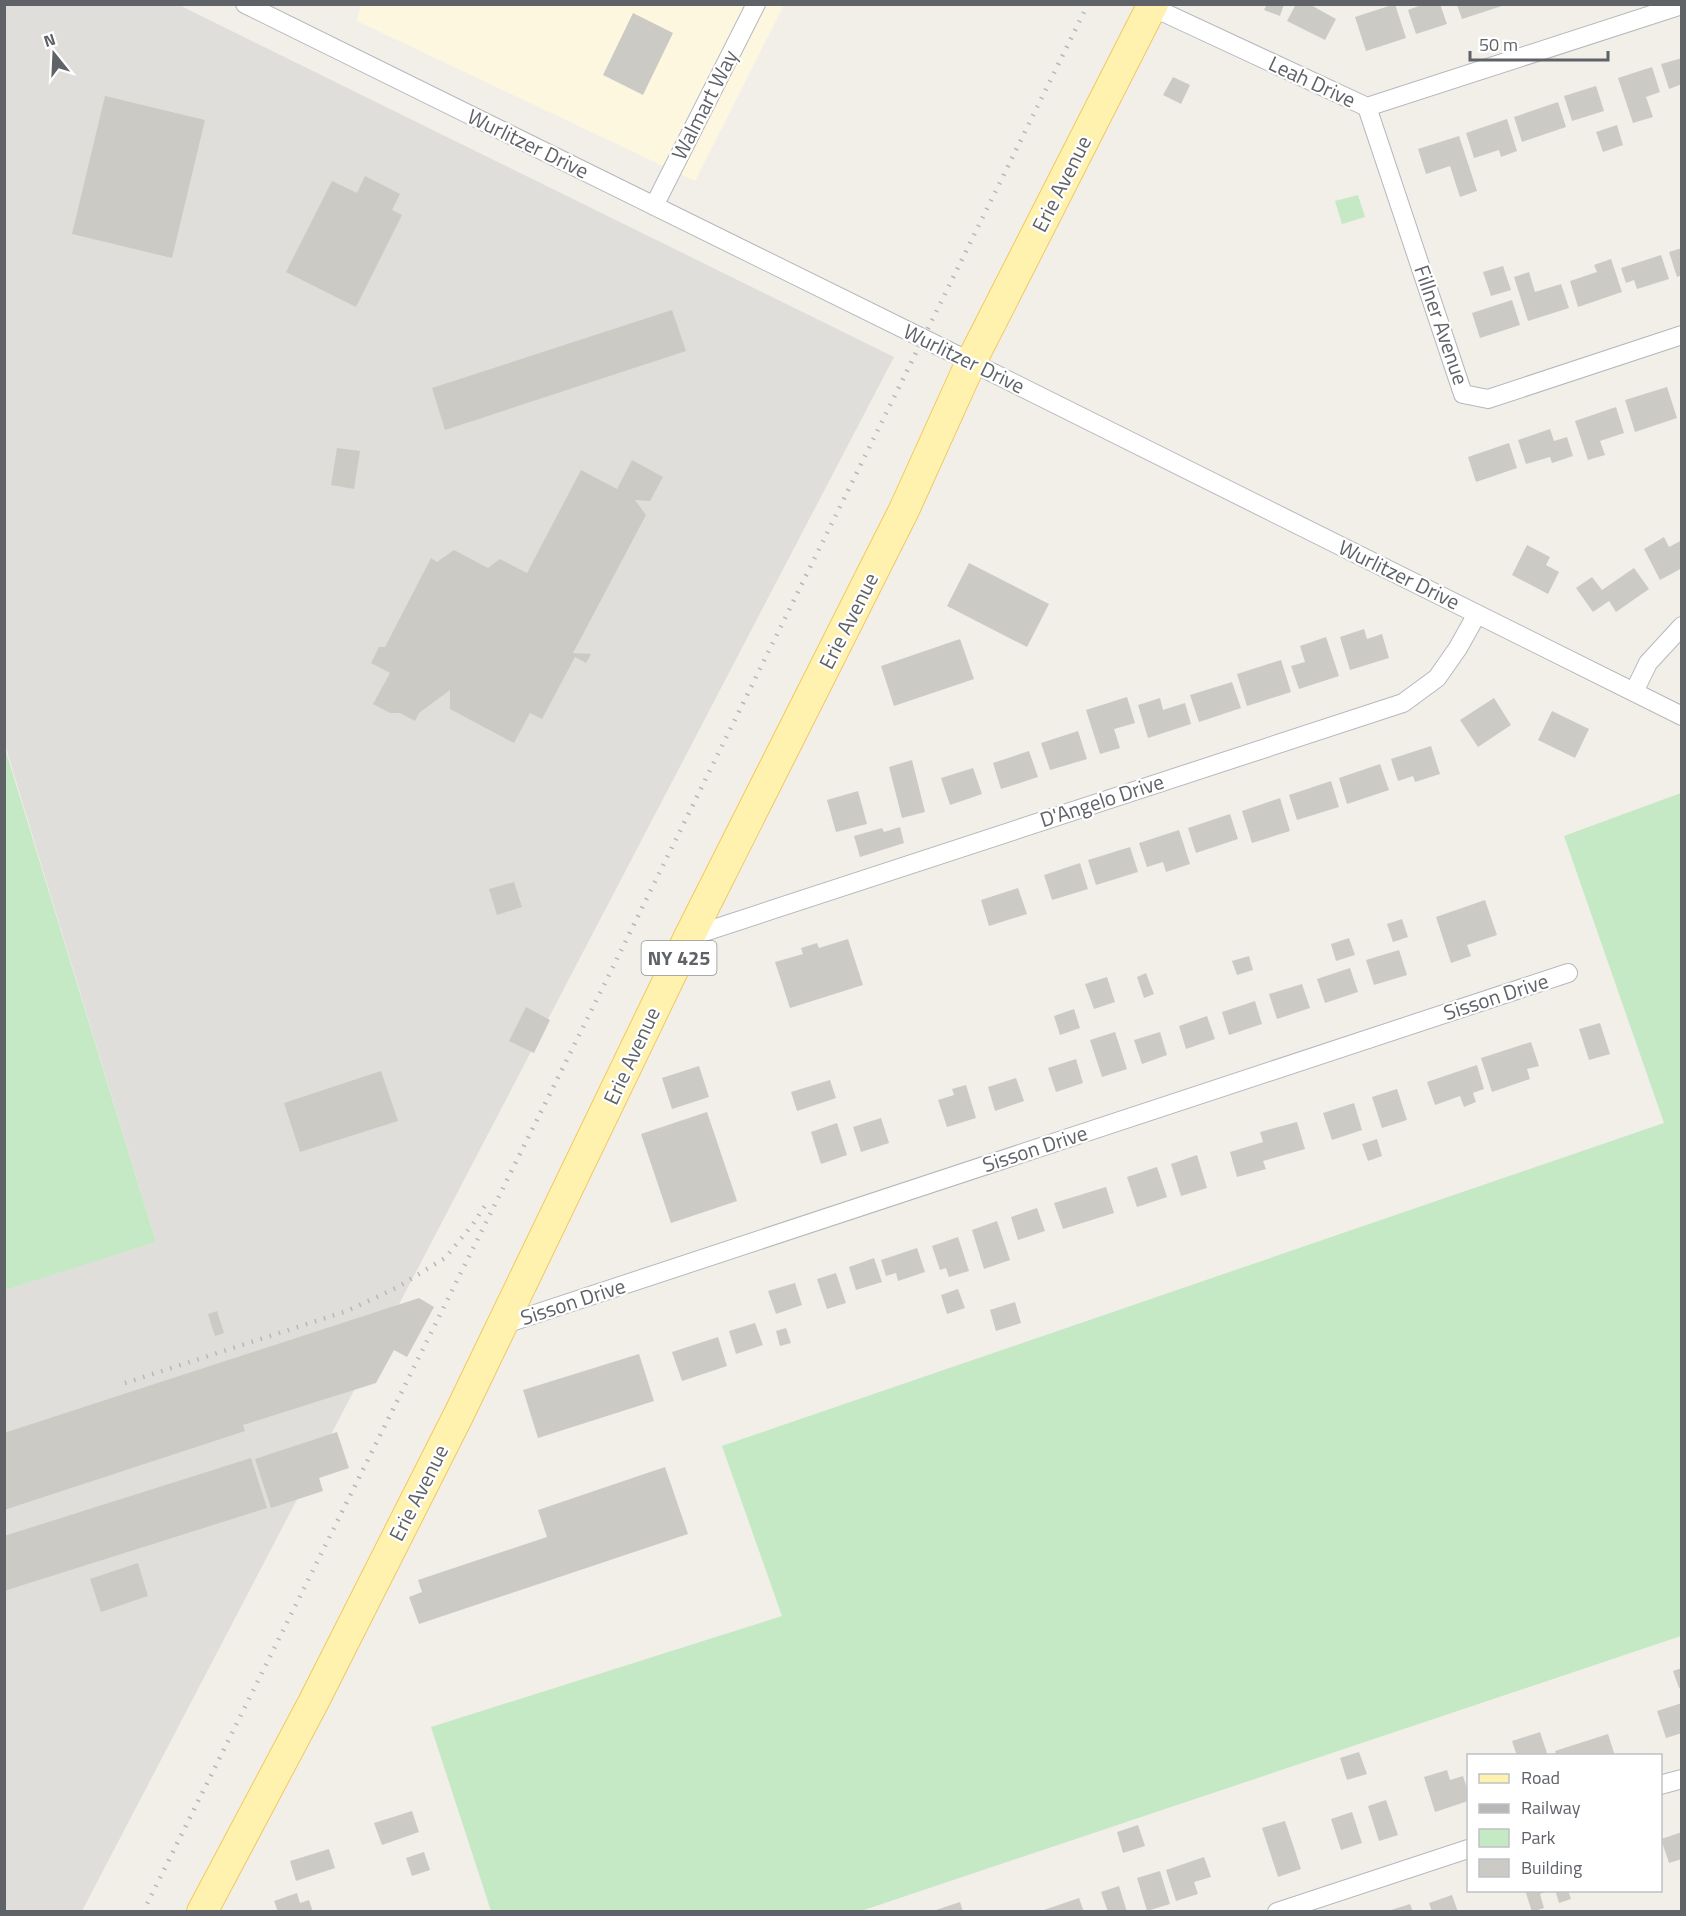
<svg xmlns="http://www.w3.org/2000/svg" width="1686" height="1916" font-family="'Titillium Web',sans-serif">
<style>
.commercial{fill:#fef7e0}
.industrial{fill:#e0deda}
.green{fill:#c5e8c5}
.building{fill:#cccac5}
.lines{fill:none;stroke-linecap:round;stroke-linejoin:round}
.street-casing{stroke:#b5b8bc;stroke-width:20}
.primary-casing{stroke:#f2c960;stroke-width:32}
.street{stroke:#fff;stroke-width:18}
.primary{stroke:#fff2af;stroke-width:30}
.rail{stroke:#b6b7b8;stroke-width:4.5;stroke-dasharray:1.5 8;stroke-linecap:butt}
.labels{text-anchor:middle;stroke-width:4.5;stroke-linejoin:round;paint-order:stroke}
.shield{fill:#fff;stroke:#8f9295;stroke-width:1.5}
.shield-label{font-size:20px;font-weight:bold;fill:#5f6368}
.street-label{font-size:21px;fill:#5f6368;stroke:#fff}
</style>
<rect width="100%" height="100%" fill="#f1efe8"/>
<!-- commercial -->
<path class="commercial" d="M361 4 784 5 695 181 357 21Z"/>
<!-- industrial -->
<path class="industrial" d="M5 5H179L894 357 82 1911H5L4 1290 156 1242 5 745Z"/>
<!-- green -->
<path class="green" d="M1358 195 1365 217 1342 224 1335 201Z
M4 745 156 1242 5 1290H4Z
M1681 793V1636L861 1911H491L431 1727 782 1616 722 1446 1664 1123 1564 836Z"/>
<!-- building -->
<path class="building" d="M1267 4H1284L1280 16 1264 10Z
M1296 4H1309L1336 19 1325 40 1287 21Z
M1395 4 1406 38 1366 51 1355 17Z
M1424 4H1440L1447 24 1416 34 1408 10Z
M1457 5H1505L1462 19Z
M633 13 673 33 643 95 603 75Z
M1682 58V84L1669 89 1661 64Z
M1652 67 1660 92 1646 97 1653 117 1633 123 1618 78Z
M1173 77 1190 85 1181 104 1163 95Z
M1596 86 1604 111 1572 121 1564 96Z
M105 96 205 120 172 258 72 234Z
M1558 102 1566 127 1522 142 1514 117Z
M1507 119 1517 151 1501 157 1499 150 1474 158 1466 133Z
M1617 125 1623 145 1603 152 1596 132Z
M1459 136 1477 191 1460 197 1450 166 1426 174 1418 149Z
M365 176 400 194 392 210 402 215 356 307 286 272 332 181 357 193Z
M1682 248V275L1677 277 1669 252Z
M1661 255 1669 279 1637 289 1634 280 1626 283 1621 268Z
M1611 259 1622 292 1578 307 1570 281 1597 272 1594 265Z
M1503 266 1511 290 1491 296 1483 272Z
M1529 272 1535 292 1561 284 1569 308 1528 321 1514 277Z
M1512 300 1520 325 1480 338 1472 313Z
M672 310 686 351 445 430 432 388Z
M1667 387 1677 418 1635 432 1625 400Z
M1616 407 1624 433 1600 441 1605 455 1588 460 1575 421Z
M1550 429 1554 441 1567 437 1573 456 1552 463 1550 457 1526 464 1518 440Z
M1509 443 1517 468 1476 482 1468 457Z
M337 448 360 451 354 489 331 485Z
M632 460 663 477 650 501 635 500 646 515 573 653 591 654 586 663 575 657 542 719 530 713 514 743 450 709V690L419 713 415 721 400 713H390L373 704 390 673 371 663 379 647H385L431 558 437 562 454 550 488 568 500 559 527 573 581 470 617 489Z
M1664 537 1669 547 1682 540V568L1660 580 1644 549Z
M1527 545 1550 557 1546 565 1559 572 1548 594 1512 575Z
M969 563 1049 604 1027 647 947 606Z
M1634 568 1649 589 1616 612 1609 601 1593 612 1576 588 1592 577 1602 590Z
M1364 629 1367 639 1382 634 1389 658 1350 670 1340 637Z
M1326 637 1339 676 1299 689 1291 666 1305 662 1300 646Z
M960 639 974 679 894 706 881 666Z
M1281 660 1291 692 1247 706 1237 674Z
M1232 682 1241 708 1199 722 1190 695Z
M1127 697 1135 723 1114 729 1120 748 1100 754 1086 710Z
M1160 698 1163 710 1185 703 1191 724 1148 738 1138 705Z
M1494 698 1511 725 1478 747 1460 720Z
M1552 711 1589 729 1575 758 1538 740Z
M1078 731 1087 759 1050 770 1041 743Z
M1431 746 1440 774 1415 782 1413 776 1398 781 1391 759Z
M1029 751 1038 777 1001 789 993 763Z
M912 760 925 812 902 818 889 767Z
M1380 764 1389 790 1347 804 1339 778Z
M973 768 982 794 950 805 941 778Z
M1331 781 1339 807 1297 820 1289 795Z
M858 791 867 824 836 832 827 800Z
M1280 798 1290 831 1252 843 1242 811Z
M1230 814 1238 839 1196 853 1188 828Z
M900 827 904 843 860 857 854 836 882 828 884 832Z
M1179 830 1190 864 1166 872 1163 862 1147 867 1139 843Z
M1130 847 1138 872 1096 885 1088 860Z
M1080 863 1088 889 1052 900 1044 875Z
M514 882 522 907 497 915 489 889Z
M1018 888 1027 914 989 926 981 900Z
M1485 900 1497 935 1467 945 1471 956 1451 963 1436 917Z
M1402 919 1408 937 1393 942 1387 924Z
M1349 938 1355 955 1336 961 1331 944Z
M848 939 863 985 790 1008 775 962 803 954 801 948 817 943 819 948Z
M1399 950 1407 975 1374 985 1366 960Z
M1249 956 1253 970 1237 975 1232 961Z
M1350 968 1358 992 1325 1003 1317 979Z
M1146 973 1154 994 1144 998 1137 977Z
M1107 977 1115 1002 1094 1009 1085 984Z
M1302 984 1310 1008 1277 1019 1269 994Z
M1255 1001 1262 1024 1229 1035 1222 1012Z
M526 1007 550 1020 534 1053 509 1041Z
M1074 1009 1080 1028 1060 1035 1054 1016Z
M1207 1016 1215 1039 1186 1049 1179 1026Z
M1600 1023 1610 1054 1589 1060 1579 1029Z
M1115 1032 1127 1069 1102 1077 1090 1040Z
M1160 1032 1167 1055 1142 1064 1134 1040Z
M1531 1042 1539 1066 1527 1069 1530 1079 1492 1092 1481 1058Z
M1076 1059 1083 1083 1056 1092 1048 1068Z
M1477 1065 1484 1089 1473 1093 1476 1102 1464 1107 1460 1096 1435 1105 1427 1082Z
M699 1066 709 1097 672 1109 662 1078Z
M381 1071 398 1121 300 1152 284 1103Z
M1016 1078 1024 1101 995 1111 988 1087Z
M830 1080 836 1098 797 1111 791 1092Z
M966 1085 976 1118 947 1127 938 1100 954 1095 952 1089Z
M1397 1089 1407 1120 1382 1128 1372 1097Z
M1354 1103 1362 1130 1332 1140 1323 1113Z
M707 1112 737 1201 671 1223 641 1134Z
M881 1118 889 1143 861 1152 853 1127Z
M1297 1122 1305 1149 1263 1161 1266 1169 1237 1177 1230 1152 1263 1142 1260 1132Z
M837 1123 847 1155 821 1164 811 1132Z
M1377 1139 1382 1156 1368 1161 1362 1144Z
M1197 1155 1207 1188 1181 1196 1171 1164Z
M1157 1167 1167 1197 1137 1207 1127 1177Z
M1106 1187 1114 1213 1063 1229 1054 1203Z
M1037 1208 1045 1231 1018 1240 1011 1217Z
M997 1221 1010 1260 984 1269 972 1230Z
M958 1237 969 1271 949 1277 946 1268 940 1270 932 1246Z
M917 1248 925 1272 898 1281 896 1273 886 1276 881 1260Z
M874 1258 882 1282 856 1290 849 1267Z
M836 1273 846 1303 827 1309 817 1279Z
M795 1283 802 1305 776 1314 768 1291Z
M958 1289 965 1308 947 1314 941 1295Z
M419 1298 434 1307 407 1357 394 1350 376 1383 243 1425 245 1431 4 1510V1433Z
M1015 1302 1021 1323 996 1331 990 1310Z
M217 1311 224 1333 215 1336 208 1314Z
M755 1323 763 1345 736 1354 729 1331Z
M786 1328 791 1343 780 1346 776 1331Z
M718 1337 727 1366 682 1381 672 1352Z
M639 1354 654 1401 538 1438 523 1390Z
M337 1432 349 1468 319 1478 323 1491 271 1508 255 1459Z
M251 1458 267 1508 4 1591V1536Z
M665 1467 688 1534 419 1624 409 1597 422 1592 418 1580 547 1537 538 1510Z
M138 1563 148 1596 101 1612 90 1579Z
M1682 1668V1687L1679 1688 1673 1671Z
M1682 1703V1733L1666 1738 1657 1711Z
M1540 1732 1548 1756H1517L1512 1741Z
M1608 1734 1615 1756H1557L1555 1751Z
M1359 1752 1367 1774 1347 1780 1340 1758Z
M1447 1770 1450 1780 1463 1776 1468 1791V1801L1435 1812 1424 1777Z
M1386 1800 1398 1835 1379 1841 1368 1806Z
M412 1811 419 1832 382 1845 374 1823Z
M1352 1812 1362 1843 1341 1850 1331 1819Z
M1285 1821 1301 1869 1278 1877 1262 1828Z
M1138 1825 1145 1846 1123 1853 1117 1832Z
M1682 1832V1859L1669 1863 1661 1839Z
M329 1849 335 1868 296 1881 290 1861Z
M424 1852 430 1870 412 1876 406 1858Z
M1204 1857 1211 1877 1194 1882 1198 1894 1176 1901 1166 1870Z
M1160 1871 1170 1904 1147 1911 1137 1878Z
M1119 1886 1127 1912H1108L1101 1892Z
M1525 1890H1551L1540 1894 1544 1908 1532 1912Z
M1555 1890H1568L1571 1899 1559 1903Z
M297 1893 300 1903 309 1900 313 1912H278L274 1901Z
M1452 1895 1458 1912H1432L1429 1903Z
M1079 1898 1084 1912H1041V1911Z
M960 1902 963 1912H933V1911Z
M1410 1904 1413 1912H1388V1911Z"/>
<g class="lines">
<!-- street casing -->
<g class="street-casing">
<path id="street" d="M245 4 971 362 1682 716
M1152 7 1367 107 1682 5
M1367 107 1463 394 1488 399 1682 335
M654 206 756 4
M1634 692 1648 663 1682 626
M689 937 1403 703 1437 678 1458 648 1477 614
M502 1325 1568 973
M1660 1785 1682 1779
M1277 1912 1468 1849"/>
</g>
<!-- primary casing -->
<g class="primary-casing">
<path id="primary" d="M202 1912 313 1703 459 1414 689 937 904 510 971 362 1153 4"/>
</g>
<!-- street -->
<use href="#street" class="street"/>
<!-- primary -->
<use href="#primary" class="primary"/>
<!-- rail -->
<path class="rail" d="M125 1383 347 1311 398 1287 445 1258 473 1224 488 1201
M143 1912 606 981 1088 4"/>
</g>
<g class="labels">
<!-- shield labels -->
<rect class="shield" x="641.5" y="941" width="75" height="34" rx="4.5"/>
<g class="shield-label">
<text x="679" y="965">NY 425</text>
</g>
<!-- street labels -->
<g class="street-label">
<text transform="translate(1312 82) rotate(25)" y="7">Leah Drive</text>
<text transform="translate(705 105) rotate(-63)" y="7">Walmart Way</text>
<text transform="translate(528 144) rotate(26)" y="7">Wurlitzer Drive</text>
<text transform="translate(1062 184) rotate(-63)" y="7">Erie Avenue</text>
<text transform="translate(1441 325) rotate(71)" y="7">Fillner Avenue</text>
<text transform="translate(964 359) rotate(26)" y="7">Wurlitzer Drive</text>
<text transform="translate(1399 575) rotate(26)" y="7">Wurlitzer Drive</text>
<text transform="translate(849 621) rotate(-63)" y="7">Erie Avenue</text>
<text transform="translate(1102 801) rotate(-18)" y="7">D'Angelo Drive</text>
<text transform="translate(1496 997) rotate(-18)" y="7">Sisson Drive</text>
<text transform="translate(632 1056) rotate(-65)" y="7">Erie Avenue</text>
<text transform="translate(1035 1149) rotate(-18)" y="7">Sisson Drive</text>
<text transform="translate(573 1302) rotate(-18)" y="7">Sisson Drive</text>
<text transform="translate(419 1493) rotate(-63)" y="7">Erie Avenue</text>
</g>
</g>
<!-- border -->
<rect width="1686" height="1916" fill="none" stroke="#5f6368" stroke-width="12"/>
<!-- legend -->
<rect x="1467" y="1754" width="195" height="138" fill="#ffffff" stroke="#bfc1c3" stroke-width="1.5"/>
<rect x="1479" y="1774" width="30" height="9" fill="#fff2af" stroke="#bfc1c3" stroke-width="1.5"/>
<text x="1521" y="1784" font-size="18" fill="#5f6368">Road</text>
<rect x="1479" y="1804" width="30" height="9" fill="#b6b7b8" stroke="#bfc1c3" stroke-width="1.5"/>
<text x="1521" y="1814" font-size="18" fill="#5f6368">Railway</text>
<rect x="1479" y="1829" width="30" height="18" fill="#c5e8c5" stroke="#bfc1c3" stroke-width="1.5"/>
<text x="1521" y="1844" font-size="18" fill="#5f6368">Park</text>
<rect x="1479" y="1859" width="30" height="18" fill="#cccac5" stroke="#bfc1c3" stroke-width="1.5"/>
<text x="1521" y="1874" font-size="18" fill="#5f6368">Building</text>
<!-- north arrow -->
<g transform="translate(54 54) rotate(342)" stroke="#ffffff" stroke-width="4.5" paint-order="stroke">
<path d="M0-4.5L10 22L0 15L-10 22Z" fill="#5f6368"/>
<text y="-9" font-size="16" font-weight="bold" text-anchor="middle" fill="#5f6368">N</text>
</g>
<!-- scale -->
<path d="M1470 51v9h138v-9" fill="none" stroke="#5f6368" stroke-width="3"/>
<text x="1479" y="51" font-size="18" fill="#5f6368" stroke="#ffffff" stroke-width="4.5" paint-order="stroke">50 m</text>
</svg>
